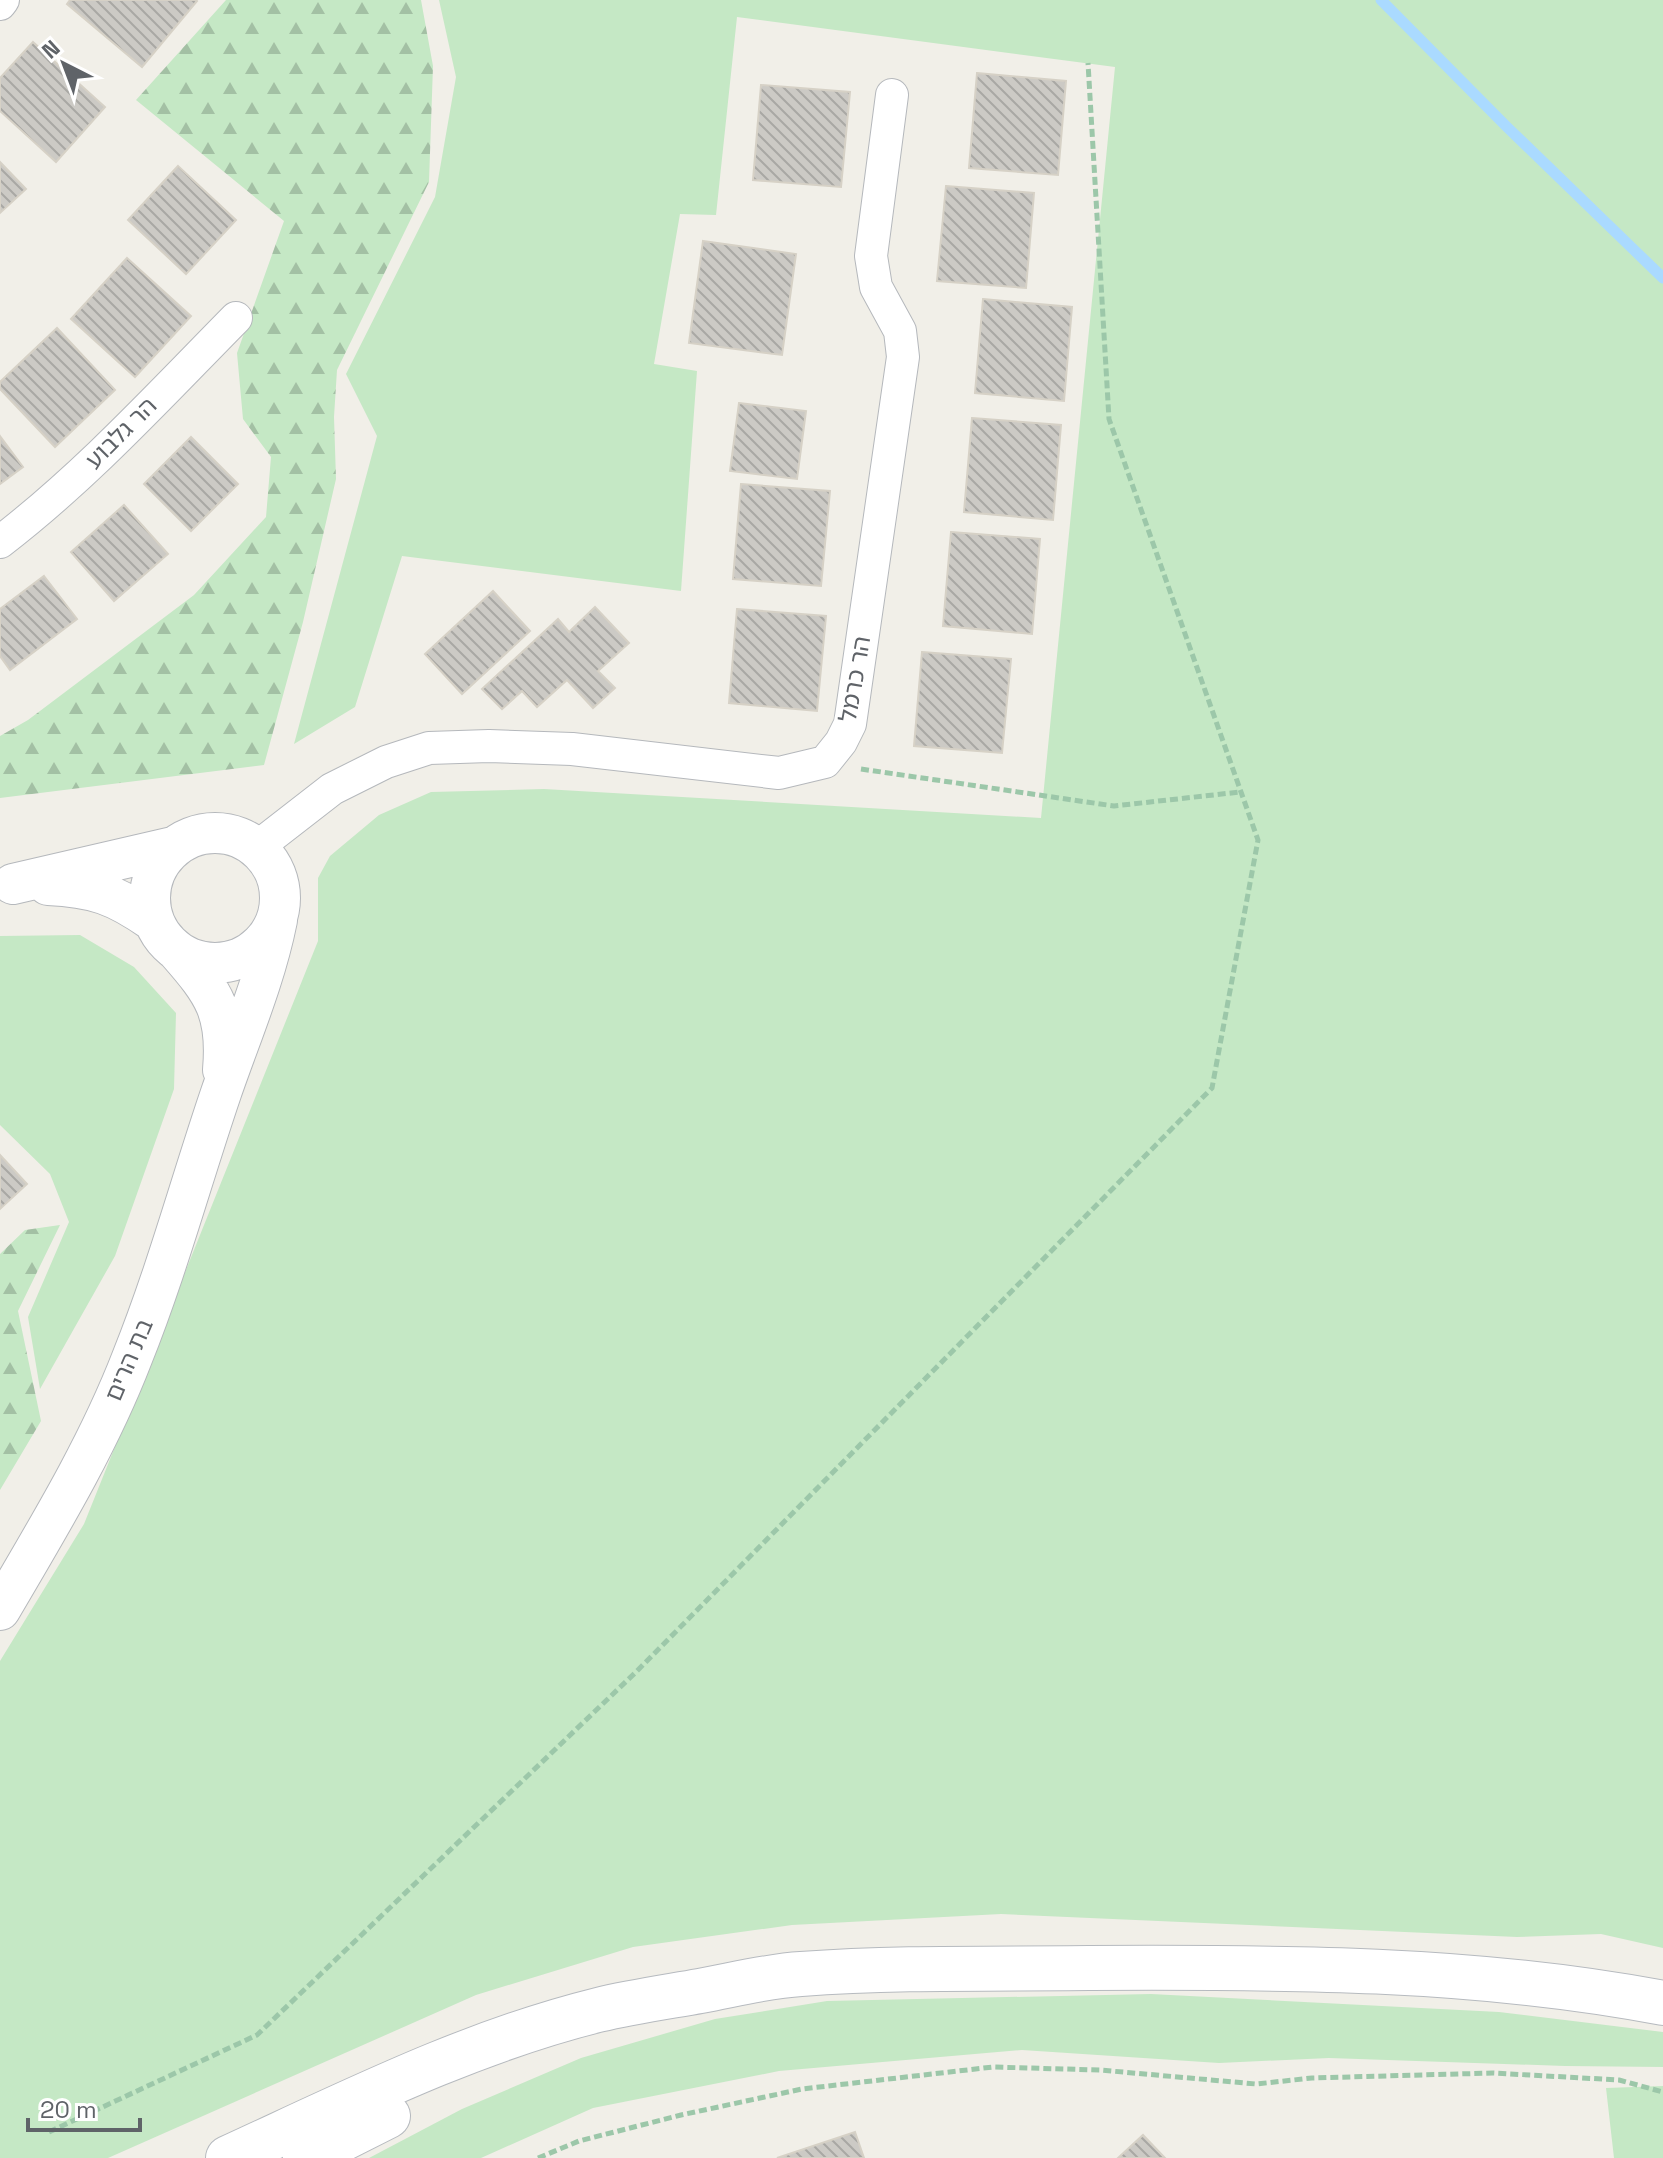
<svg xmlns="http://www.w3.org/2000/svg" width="1663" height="2158" font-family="'Space Grotesk','Noto Sans Hebrew',sans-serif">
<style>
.green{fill:#c5e8c5}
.forest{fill:url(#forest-firs)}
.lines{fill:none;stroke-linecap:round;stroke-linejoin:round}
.stream{stroke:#aadaff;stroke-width:11}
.building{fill:url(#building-back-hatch);stroke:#d6d1c6;stroke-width:2}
.minor-casing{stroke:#b5b8bc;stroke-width:34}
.tertiary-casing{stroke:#b5b8bc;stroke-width:42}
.secondary-casing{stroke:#b6babf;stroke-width:46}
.path{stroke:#9cc7a9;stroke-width:5;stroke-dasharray:8 4;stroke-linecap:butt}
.minor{stroke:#fff;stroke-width:32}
.tertiary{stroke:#fff;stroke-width:40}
.secondary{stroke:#fff;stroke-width:44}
.labels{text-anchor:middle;stroke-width:6;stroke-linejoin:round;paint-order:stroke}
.street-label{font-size:24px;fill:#5f6368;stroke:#fff}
</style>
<defs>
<pattern id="forest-firs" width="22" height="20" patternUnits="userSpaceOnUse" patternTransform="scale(2)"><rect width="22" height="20" fill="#c5e8c5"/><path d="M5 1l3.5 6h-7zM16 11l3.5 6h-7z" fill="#a3c0a4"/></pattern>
<pattern id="building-back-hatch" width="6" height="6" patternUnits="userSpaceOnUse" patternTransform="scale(2)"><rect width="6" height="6" fill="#cccac5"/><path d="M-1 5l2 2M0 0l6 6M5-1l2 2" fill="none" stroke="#a9a8a4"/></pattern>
</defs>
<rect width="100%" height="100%" fill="#f1efe8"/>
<!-- green -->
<path class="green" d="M439 0H1663V1948L1601 1934 1517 1937 1001 1914 792 1925 633 1947 476 1995 108 2158H0V1661L84 1524 318 941V878L330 856 379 815 431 792 544 789 1041 818 1115 67 737 17 716 215 680 214 654 364 697 371 681 591 402 556 355 707 294 744 377 436 346 374 435 197 456 77Z
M80 935 134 967 176 1013 174 1089 115 1256 40 1389 28 1317 69 1222 50 1174 0 1125V936Z
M1151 1994 1499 2012 1663 2032V2067L1565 2066 1329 2058 1219 2063 1022 2050 779 2071 593 2108 481 2158H369L462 2109 581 2058 715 2019 827 2001Z
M1663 2086V2158H1614L1606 2088Z"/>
<!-- forest -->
<path class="forest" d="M226 0H421L433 66 429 182 337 370 334 417 336 479 303 622 264 765 0 798V736L28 720 194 595 266 517 271 457 243 419 237 353 284 221 136 100Z
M60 1225 18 1311 41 1421 0 1490V1254L25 1230Z"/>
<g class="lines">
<!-- stream -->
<path class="stream" d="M1381 0 1507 127 1663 278"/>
</g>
<!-- building -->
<path class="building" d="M70 0H196L197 1 142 67 67 4Z
M33 42 105 107 56 162 0 111V78Z
M977 73 1066 81 1058 175 969 168Z
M761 85 850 92 841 187 753 180Z
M0 162 26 189 0 213Z
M178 166 236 220 186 274 128 220Z
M946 186 1034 193 1026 288 937 281Z
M703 241 796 254 782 355 689 343Z
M127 258 191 316 135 377 71 319Z
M983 299 1072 307 1064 401 975 393Z
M57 328 115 390 55 447 0 389V382Z
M739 403 806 411 797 479 730 471Z
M972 418 1061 425 1053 520 964 512Z
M0 436 23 467 0 484Z
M191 437 238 484 191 531 144 484Z
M741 484 830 491 821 586 733 579Z
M124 505 168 554 114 601 71 552Z
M951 532 1040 539 1032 634 943 626Z
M44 576 77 619 10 670 0 656V609Z
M493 591 530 631 462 694 425 654Z
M595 607 629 643 598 671 615 688 593 708 567 680 537 707 522 691 502 709 482 689 558 619 569 632Z
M737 609 826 616 817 711 729 703Z
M922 652 1011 659 1002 753 914 746Z
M0 1155 27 1184 0 1209Z
M855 2132 864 2158H777Z
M1143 2135 1165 2158H1118Z"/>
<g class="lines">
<!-- minor casing -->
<g class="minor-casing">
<path id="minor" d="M0 4 3 0
M0 542C86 476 160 395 236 318
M256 848 332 789 386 762 429 748 489 746 572 749 779 773 825 762 841 742 850 724 903 357 900 331 876 287 871 256 892 95"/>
</g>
<!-- tertiary casing -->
<g class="tertiary-casing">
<path id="tertiary" d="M150 898a65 65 0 1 1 130 0a65 65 0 1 1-130 0Z
M13 884 173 847
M48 885C94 887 116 895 153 921
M178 952C214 993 228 1013 223 1070
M0 1610C48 1528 98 1446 132 1358 167 1271 191 1181 221 1093 241 1035 265 980 277 920"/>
</g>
<!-- secondary casing -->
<g class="secondary-casing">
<path id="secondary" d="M228 2158C348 2103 469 2042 598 2010 631 2002 666 1997 700 1991 733 1985 767 1976 801 1974 897 1967 994 1969 1089 1968 1281 1967 1474 1967 1663 2003
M305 2158 388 2116"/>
</g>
<!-- path -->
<path class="path" d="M861 769 1114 806 1240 792
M49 2132 257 2035 637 1671 1212 1088 1258 840 1109 419 1088 63
M538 2158 579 2141 681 2115 802 2089 993 2067 1100 2070 1256 2084 1312 2078 1493 2073 1619 2080 1663 2092"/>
<!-- minor -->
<use href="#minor" class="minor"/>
<!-- tertiary -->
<use href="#tertiary" class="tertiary"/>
<!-- secondary -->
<use href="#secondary" class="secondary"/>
</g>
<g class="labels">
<!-- street labels -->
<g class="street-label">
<text transform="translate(121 433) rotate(-45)" y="8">הר גלבוע</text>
<text transform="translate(855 679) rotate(-80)" y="8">הר כרמל</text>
<text transform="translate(129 1360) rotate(-67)" y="8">בת הרים</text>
</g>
</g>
<!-- north arrow -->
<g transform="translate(64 64) rotate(318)" stroke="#ffffff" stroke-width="6" paint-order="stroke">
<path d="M0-6L14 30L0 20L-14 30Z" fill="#5f6368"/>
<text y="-12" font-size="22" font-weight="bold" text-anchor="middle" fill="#5f6368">N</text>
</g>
<!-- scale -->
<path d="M28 2118v12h112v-12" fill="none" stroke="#5f6368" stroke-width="4"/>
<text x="40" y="2118" font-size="24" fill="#5f6368" stroke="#ffffff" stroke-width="6" paint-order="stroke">20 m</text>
</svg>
